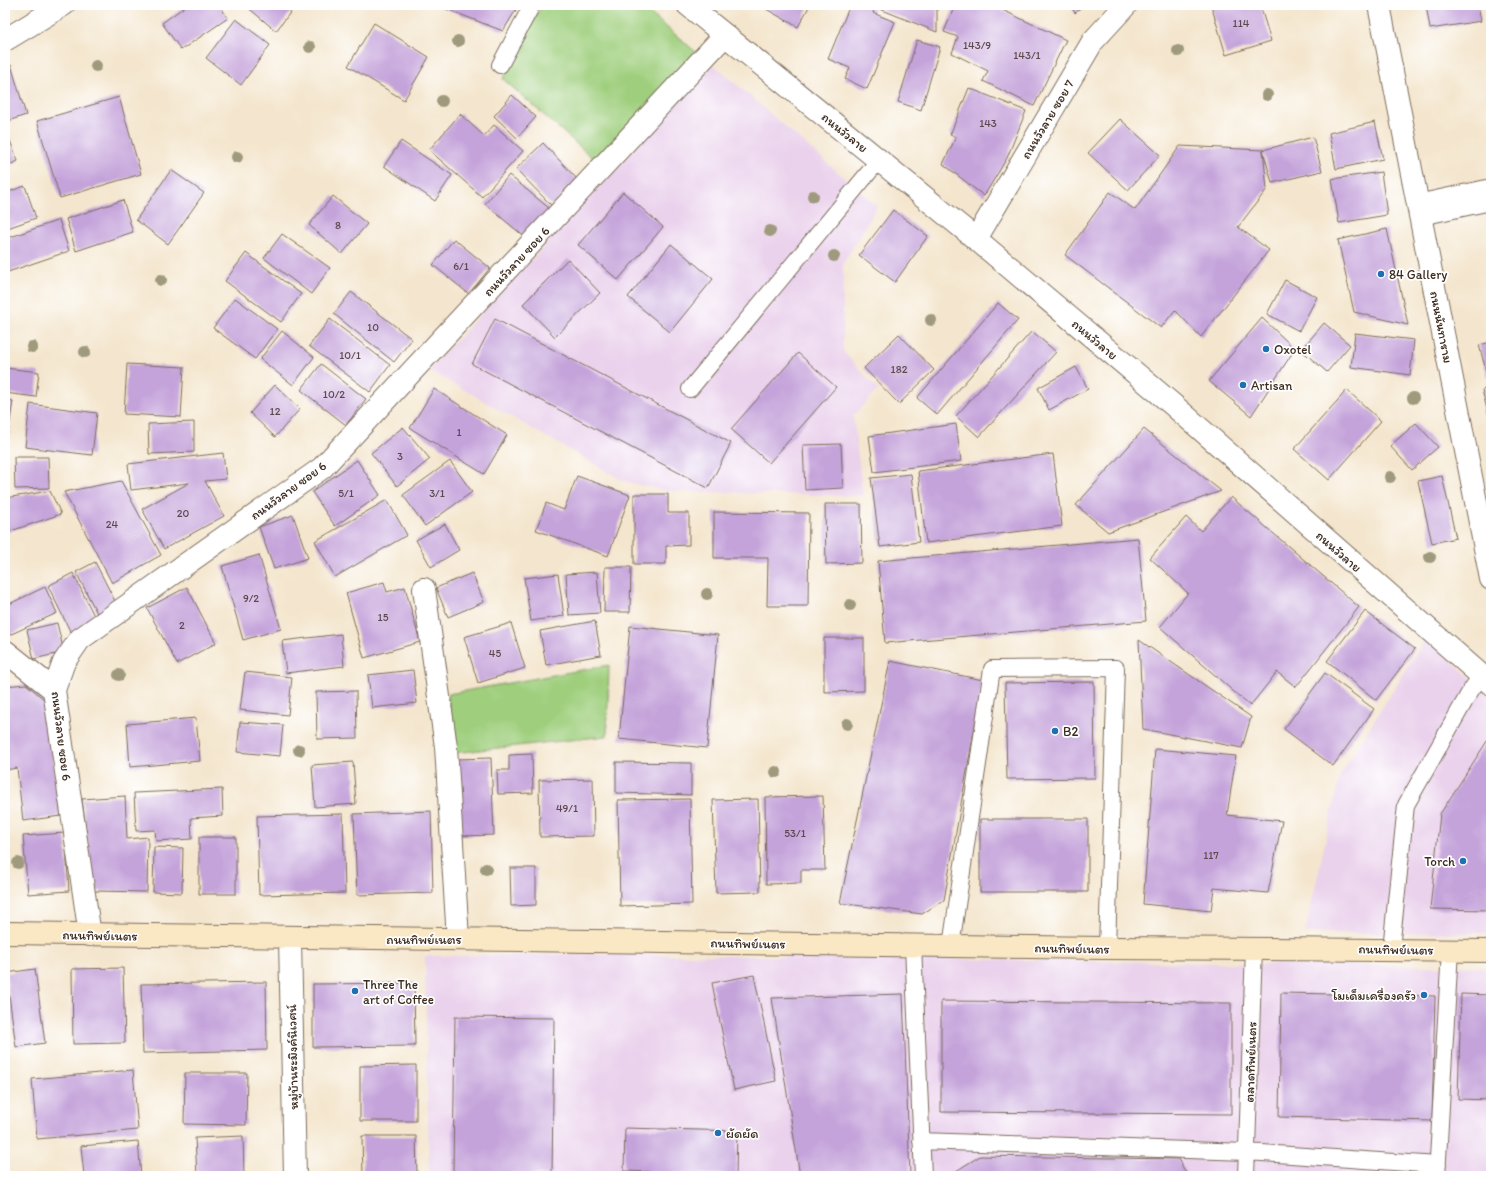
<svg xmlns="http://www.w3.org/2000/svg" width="1496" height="1181" font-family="Itim,'Playpen Sans Thai',sans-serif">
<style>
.built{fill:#ead1ec}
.green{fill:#9fcf7d;stroke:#6d7c4e}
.building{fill:#c4a3da}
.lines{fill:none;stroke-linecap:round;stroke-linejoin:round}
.service-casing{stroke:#7c6c5c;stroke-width:18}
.minor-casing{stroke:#7c6c5c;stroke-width:24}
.tertiary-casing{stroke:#7c6c5c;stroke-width:24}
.secondary-casing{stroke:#7c6c5c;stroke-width:24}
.service{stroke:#fff;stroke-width:16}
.minor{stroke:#fff;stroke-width:22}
.tertiary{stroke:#fff;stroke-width:22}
.secondary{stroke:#fae7c3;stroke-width:22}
.tree{fill:#9f9a7d}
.poi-dot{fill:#1f6fb2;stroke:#fff;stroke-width:1.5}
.labels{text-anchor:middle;stroke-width:3.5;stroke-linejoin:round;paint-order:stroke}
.number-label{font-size:11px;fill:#5d484d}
.street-label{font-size:13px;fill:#3b2a1e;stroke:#fff}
.poi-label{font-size:13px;fill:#3b2a1e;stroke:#fff;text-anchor:start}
</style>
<rect width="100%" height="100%" fill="#fff"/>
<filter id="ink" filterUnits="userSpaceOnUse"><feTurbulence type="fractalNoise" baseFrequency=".025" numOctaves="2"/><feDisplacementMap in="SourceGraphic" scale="8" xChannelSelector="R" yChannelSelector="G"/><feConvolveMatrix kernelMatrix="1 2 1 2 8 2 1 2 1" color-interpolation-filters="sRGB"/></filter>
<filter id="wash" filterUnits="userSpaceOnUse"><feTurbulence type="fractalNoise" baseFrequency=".012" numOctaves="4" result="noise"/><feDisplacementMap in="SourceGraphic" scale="16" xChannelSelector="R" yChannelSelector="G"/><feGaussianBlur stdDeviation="0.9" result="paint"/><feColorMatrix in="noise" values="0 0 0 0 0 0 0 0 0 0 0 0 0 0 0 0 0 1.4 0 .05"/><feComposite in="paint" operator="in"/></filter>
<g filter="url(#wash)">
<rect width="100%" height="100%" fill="#f4e6ce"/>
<!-- built -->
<path class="built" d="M713 64 877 206 843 264V351L878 390 853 416 863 496 665 491 624 481 429 370Z
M1426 638 1491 696V933H1305L1340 775Z
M613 954 1491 967V1176H429L425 956Z"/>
<!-- green -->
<path class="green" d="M542 5H640L696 52 596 161 503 79Z
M609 665 607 736 453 753 448 694Z"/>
<g id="blocks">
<!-- building -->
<path class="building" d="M187 5H219L228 18 181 50 162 23Z
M245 5H296L276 31Z
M436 5H519L503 31Z
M759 5H810L798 27Z
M850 5H937V32L875 7 873 13 895 22 867 89 845 79 850 68 828 59Z
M955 5H992L1066 40 1034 106 983 81 988 71 952 53 958 37 944 32Z
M1070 5H1086L1075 13Z
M1211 5H1260L1271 41 1226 55Z
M1426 5H1478L1481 21 1430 29Z
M236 19 270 45 241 85 206 58Z
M374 23 429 57 404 100 348 66Z
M917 40 940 47 921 110 898 102Z
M11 65 26 115 5 122V66Z
M969 88 1026 111 1007 158 984 196 943 164 956 137 950 135Z
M512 95 536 117 517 138 494 116Z
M119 97 141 174 60 198 37 121Z
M460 114 484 136 494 125 523 151 482 197 429 150Z
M1120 119 1160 155 1128 190 1088 153Z
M1375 122 1383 159 1336 169 1329 133Z
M6 131 18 161 5 167V132Z
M1313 137 1322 171 1272 183 1263 150 1267 189 1238 227 1269 250 1201 337 1175 310 1161 328 1065 255 1110 192 1135 210 1180 146 1263 150Z
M401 141 452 175 435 201 384 166Z
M543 143 578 180 552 206 516 169Z
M171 170 204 193 168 244 136 220Z
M1381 172 1387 215 1339 223 1332 179Z
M509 175 550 209 526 238 485 204Z
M25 186 36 218 5 229V193Z
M623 192 663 227 618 280 578 245Z
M333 196 367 224 342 254 309 225Z
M123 200 133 232 76 251 66 219Z
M893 210 928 236 895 282 859 255Z
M59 220 69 251 5 273V239Z
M1387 229 1396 270 1408 325 1354 312 1338 240Z
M282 234 330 268 311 294 264 258Z
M454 239 490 268 469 294 433 265Z
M671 244 713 279 670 332 628 297Z
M246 253 301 294 281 322 225 281Z
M568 259 600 293 555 337 523 304Z
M1285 280 1317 297 1299 331 1267 314Z
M351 292 412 339 394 362 334 314Z
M235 298 277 329 255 359 213 328Z
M998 303 1018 320 937 415 917 398Z
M1262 318 1295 349 1251 416 1209 381Z
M330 319 390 365 370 392 309 346Z
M495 319 731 443 708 488 472 364Z
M1324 323 1350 345 1327 372 1301 350Z
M282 331 314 357 293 385 260 359Z
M1032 331 1056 352 979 437 956 416Z
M1355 333 1414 340 1410 375 1351 367Z
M899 334 934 370 899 404 864 368Z
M1491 342V378H1488L1479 345Z
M798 353 836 387 769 463 731 429Z
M127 364 184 367 181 417 124 414Z
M321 364 366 399 346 425 301 390Z
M1076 367 1088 389 1049 410 1038 388Z
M5 368 39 372 36 397 5 393Z
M275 385 300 409 275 437 250 413Z
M1491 387V421H1490L1482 390Z
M434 389 507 435 484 474 410 428Z
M1347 390 1381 421 1329 480 1294 449Z
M5 400 13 401 8 434H5Z
M30 404 97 413 92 455 25 447Z
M194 422V452L149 454 148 424Z
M1416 423 1438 447 1412 470 1390 446Z
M956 424 961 461 874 472 869 436Z
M403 427 430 459 397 486 371 453Z
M1144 429 1221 491 1108 532 1076 505Z
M841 444 843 488 805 490 803 445Z
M223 453 226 479 205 481 224 516 164 549 142 509 189 483 131 490 128 464Z
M1053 454 1062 526 926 543 918 471Z
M14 457H48L49 488 15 489Z
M357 460 380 495 335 526 312 492Z
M450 461 472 492 425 526 403 495Z
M911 474 919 542 880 547 871 478Z
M577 476 630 495 608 556 536 530 546 503 564 510Z
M1442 476 1456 538 1432 543 1418 481Z
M121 481 161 555 112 583 64 492Z
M50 491 61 514 5 533V498Z
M634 494H668V513H689V545L666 546V564H634Z
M1231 497 1359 607 1296 687 1277 672 1250 706 1160 627 1188 593 1150 558 1186 517 1201 531Z
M387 500 407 535 335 577 315 541Z
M825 504H861L862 563 826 564Z
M714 512 809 513 808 606H767L768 558H714Z
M293 515 308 558 274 569 259 527Z
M445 524 459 550 431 567 416 540Z
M1138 538 1146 621 885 643 878 561Z
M259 555 281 629 243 640 222 566Z
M95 562 117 605 98 615 76 572Z
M605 567H631L630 612H604Z
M597 572 600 613 569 615 566 574Z
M73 573 96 620 71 633 48 586Z
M472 573 484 602 448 617 436 588Z
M558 574 564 616 531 621 524 578Z
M384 582 387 592 405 587 420 642 364 658 346 593Z
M45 587 57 613 5 637V606Z
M187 587 216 643 177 664 147 608Z
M1365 611 1415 649 1376 700 1327 661Z
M595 621 601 655 546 665 540 631Z
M57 623 64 652 34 659 27 630Z
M511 623 525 668 478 683 464 637Z
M630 626 718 635 707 748 619 739Z
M341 634 344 666 286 673 282 641Z
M824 638H864V691L824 692Z
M1139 640 1251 717 1242 748 1143 729Z
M890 661 983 680 944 900 922 914 840 903Z
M413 670 417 703 372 708 368 675Z
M245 672 292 677 288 715 240 710Z
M1325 673 1374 709 1333 766 1284 729Z
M1094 682 1095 778 1007 779 1005 683Z
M26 684 46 701 61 816 23 821 17 768 5 770V686Z
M356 691 357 738 317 739 316 692Z
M196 718 200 761 130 767 127 724Z
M240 722 283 725 280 756 237 752Z
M1491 735V910L1430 909 1440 814Z
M1155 749 1236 756 1227 815 1282 821 1268 893 1214 888 1211 911 1143 904Z
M532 754 533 793 498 794 497 770H509V755Z
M491 758 494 835 460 836 457 759Z
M353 762 356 804 315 807 312 765Z
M616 762 691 763V795L616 793Z
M593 779 594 836 540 837 539 780Z
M222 789 223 816 191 818 192 839 156 841 155 830 136 831 134 793Z
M125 796 127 839 148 837 147 892 94 891 82 799Z
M823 796 825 870H801V883L766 884 765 797Z
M690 799 692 904 620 906 618 800Z
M758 799 760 892 716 893 713 800Z
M431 811 433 893 357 895 354 814Z
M343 814 345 893 259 895 257 816Z
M980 819H1088V892H980Z
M65 833 69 891 28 894 23 836Z
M199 837H236V894H199Z
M154 847 183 848 182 893 153 892Z
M510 868H536V905L511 906Z
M123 968 125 1043 73 1044 72 969Z
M35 969 45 1043 16 1047 6 973Z
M754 975 776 1081 734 1090 712 983Z
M266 982 267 1050 143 1053 141 984Z
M414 983 415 1046 313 1047V984Z
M1281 993 1435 996 1432 1121 1279 1117Z
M903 994 910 1176H800L772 998Z
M1461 994 1491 995V1100L1458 1099Z
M941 1001 1231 1003V1114L941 1112Z
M455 1017 554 1018 552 1175 453 1173Z
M416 1065V1121H360V1066Z
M133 1070 138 1130 37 1139 32 1079Z
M185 1073H247L246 1125 184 1124Z
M625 1128 737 1131 736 1175 624 1171Z
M243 1136 244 1176H197L195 1138Z
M362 1136H416L417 1176H363Z
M138 1141 141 1176H84L81 1146Z
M980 1156 1178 1159 1188 1176H956V1171Z"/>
</g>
</g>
<g filter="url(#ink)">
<use href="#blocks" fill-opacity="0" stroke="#7c6c5c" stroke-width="1"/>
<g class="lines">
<!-- service casing -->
<g class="service-casing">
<path id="service" d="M500 65 532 5
M1417 203 1491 187
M1421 217 1491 202
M690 389 879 160
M913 945 923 1176
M951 946 992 669 1116 668 1107 948
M1391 949 1406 805 1471 690 1481 676
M921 1141 1247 1152 1438 1165
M1246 1176 1254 948
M1437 1176 1450 950"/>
</g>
<!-- minor casing -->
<g class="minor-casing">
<path id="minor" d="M1379 5 1491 579
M5 40 63 5
M976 239 1093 41 1126 5
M424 589 446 747 458 939
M5 651 54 690
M90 935 54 690 64 662 80 639 322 468 725 35
M290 939 295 1176"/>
</g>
<!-- tertiary casing -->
<g class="tertiary-casing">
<path id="tertiary" d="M688 5 976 239 1172 404 1491 684"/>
</g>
<!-- secondary casing -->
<g class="secondary-casing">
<path id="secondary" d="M5 933C371 939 737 944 1103 948 1232 949 1362 949 1491 951"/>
</g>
<!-- service -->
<use href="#service" class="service"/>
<!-- minor -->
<use href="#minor" class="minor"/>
<!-- tertiary -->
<use href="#tertiary" class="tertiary"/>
<!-- secondary -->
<use href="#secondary" class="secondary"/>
</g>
<!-- trees -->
<g class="tree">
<circle cx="458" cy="41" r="6"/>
<circle cx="310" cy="47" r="6"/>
<circle cx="1178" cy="51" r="6"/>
<circle cx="96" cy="66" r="6"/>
<circle cx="1267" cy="95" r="6"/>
<circle cx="442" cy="101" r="6"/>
<circle cx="237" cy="157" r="6"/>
<circle cx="813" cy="196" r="6"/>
<circle cx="770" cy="231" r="6"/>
<circle cx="834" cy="256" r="6"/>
<circle cx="161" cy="280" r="6"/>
<circle cx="931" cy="320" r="6"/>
<circle cx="32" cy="347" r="6"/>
<circle cx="85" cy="352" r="6"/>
<circle cx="1413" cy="398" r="6"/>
<circle cx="1390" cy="477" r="6"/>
<circle cx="1430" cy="557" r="6"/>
<circle cx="707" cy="594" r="6"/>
<circle cx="850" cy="605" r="6"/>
<circle cx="119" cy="675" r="6"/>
<circle cx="847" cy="724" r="6"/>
<circle cx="299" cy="750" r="6"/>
<circle cx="776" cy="772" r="6"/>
<circle cx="18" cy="863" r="6"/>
<circle cx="486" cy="869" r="6"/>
</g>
</g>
<!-- markers -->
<g class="poi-dot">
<circle cx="1381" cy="274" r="4"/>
<circle cx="1266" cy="349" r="4"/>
<circle cx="1243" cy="385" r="4"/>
<circle cx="1055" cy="731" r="4"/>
<circle cx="1463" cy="861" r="4"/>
<circle cx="355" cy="991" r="4"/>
<circle cx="1424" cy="995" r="4"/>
<circle cx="718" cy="1133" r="4"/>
</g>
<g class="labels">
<!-- number labels -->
<g class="number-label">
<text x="1241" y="27">114</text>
<text x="977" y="49">143/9</text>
<text x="1027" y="59">143/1</text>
<text x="988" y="127">143</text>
<text x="338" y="229">8</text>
<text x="461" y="270">6/1</text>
<text x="373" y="331">10</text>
<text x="350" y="359">10/1</text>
<text x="899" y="373">182</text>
<text x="334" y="398">10/2</text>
<text x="275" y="415">12</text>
<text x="459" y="436">1</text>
<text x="400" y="460">3</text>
<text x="346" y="497">5/1</text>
<text x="437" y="497">3/1</text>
<text x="183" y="517">20</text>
<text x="112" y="528">24</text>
<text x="251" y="602">9/2</text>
<text x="383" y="621">15</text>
<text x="182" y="629">2</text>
<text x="495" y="657">45</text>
<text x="567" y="812">49/1</text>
<text x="795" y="837">53/1</text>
<text x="1211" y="859">117</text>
</g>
<!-- street labels -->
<g class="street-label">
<text transform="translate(1047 119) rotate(-59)" y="5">ถนนวัวลาย ซอย 7</text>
<text transform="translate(845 132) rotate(39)" y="5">ถนนวัวลาย</text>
<text transform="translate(516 261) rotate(-47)" y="5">ถนนวัวลาย ซอย 6</text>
<text transform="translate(1442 327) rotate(79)" y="5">ถนนนันทาราม</text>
<text transform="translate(1095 339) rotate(40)" y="5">ถนนวัวลาย</text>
<text transform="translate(288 490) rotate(-36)" y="5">ถนนวัวลาย ซอย 6</text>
<text transform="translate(1339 551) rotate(41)" y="5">ถนนวัวลาย</text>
<text transform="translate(62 736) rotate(83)" y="5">ถนนวัวลาย ซอย 6</text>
<text transform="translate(100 935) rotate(1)" y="5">ถนนทิพย์เนตร</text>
<text x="424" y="944">ถนนทิพย์เนตร</text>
<text transform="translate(748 943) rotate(1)" y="5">ถนนทิพย์เนตร</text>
<text transform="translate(1072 948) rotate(1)" y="5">ถนนทิพย์เนตร</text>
<text transform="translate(1396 949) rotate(1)" y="5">ถนนทิพย์เนตร</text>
<text transform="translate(292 1057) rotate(-91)" y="5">หมู่บ้านระมิงค์นิเวศน์</text>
<text transform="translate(1250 1062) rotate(-88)" y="5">ตลาดทิพย์เนตร</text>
</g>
<!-- poi labels -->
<g class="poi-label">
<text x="1389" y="279">84 Gallery</text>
<text x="1274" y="354">Oxotel</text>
<text x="1251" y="390">Artisan</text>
<text x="1063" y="736">B2</text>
<text x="1455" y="866" text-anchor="end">Torch</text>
<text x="363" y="989">Three The<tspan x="363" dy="15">art of Coffee</tspan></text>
<text x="1416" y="1000" text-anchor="end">โมเด็มเครื่องครัว</text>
<text x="726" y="1138">ผัดผัด</text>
</g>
</g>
<!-- margin -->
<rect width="1496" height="1181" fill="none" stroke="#fff" stroke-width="20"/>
</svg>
